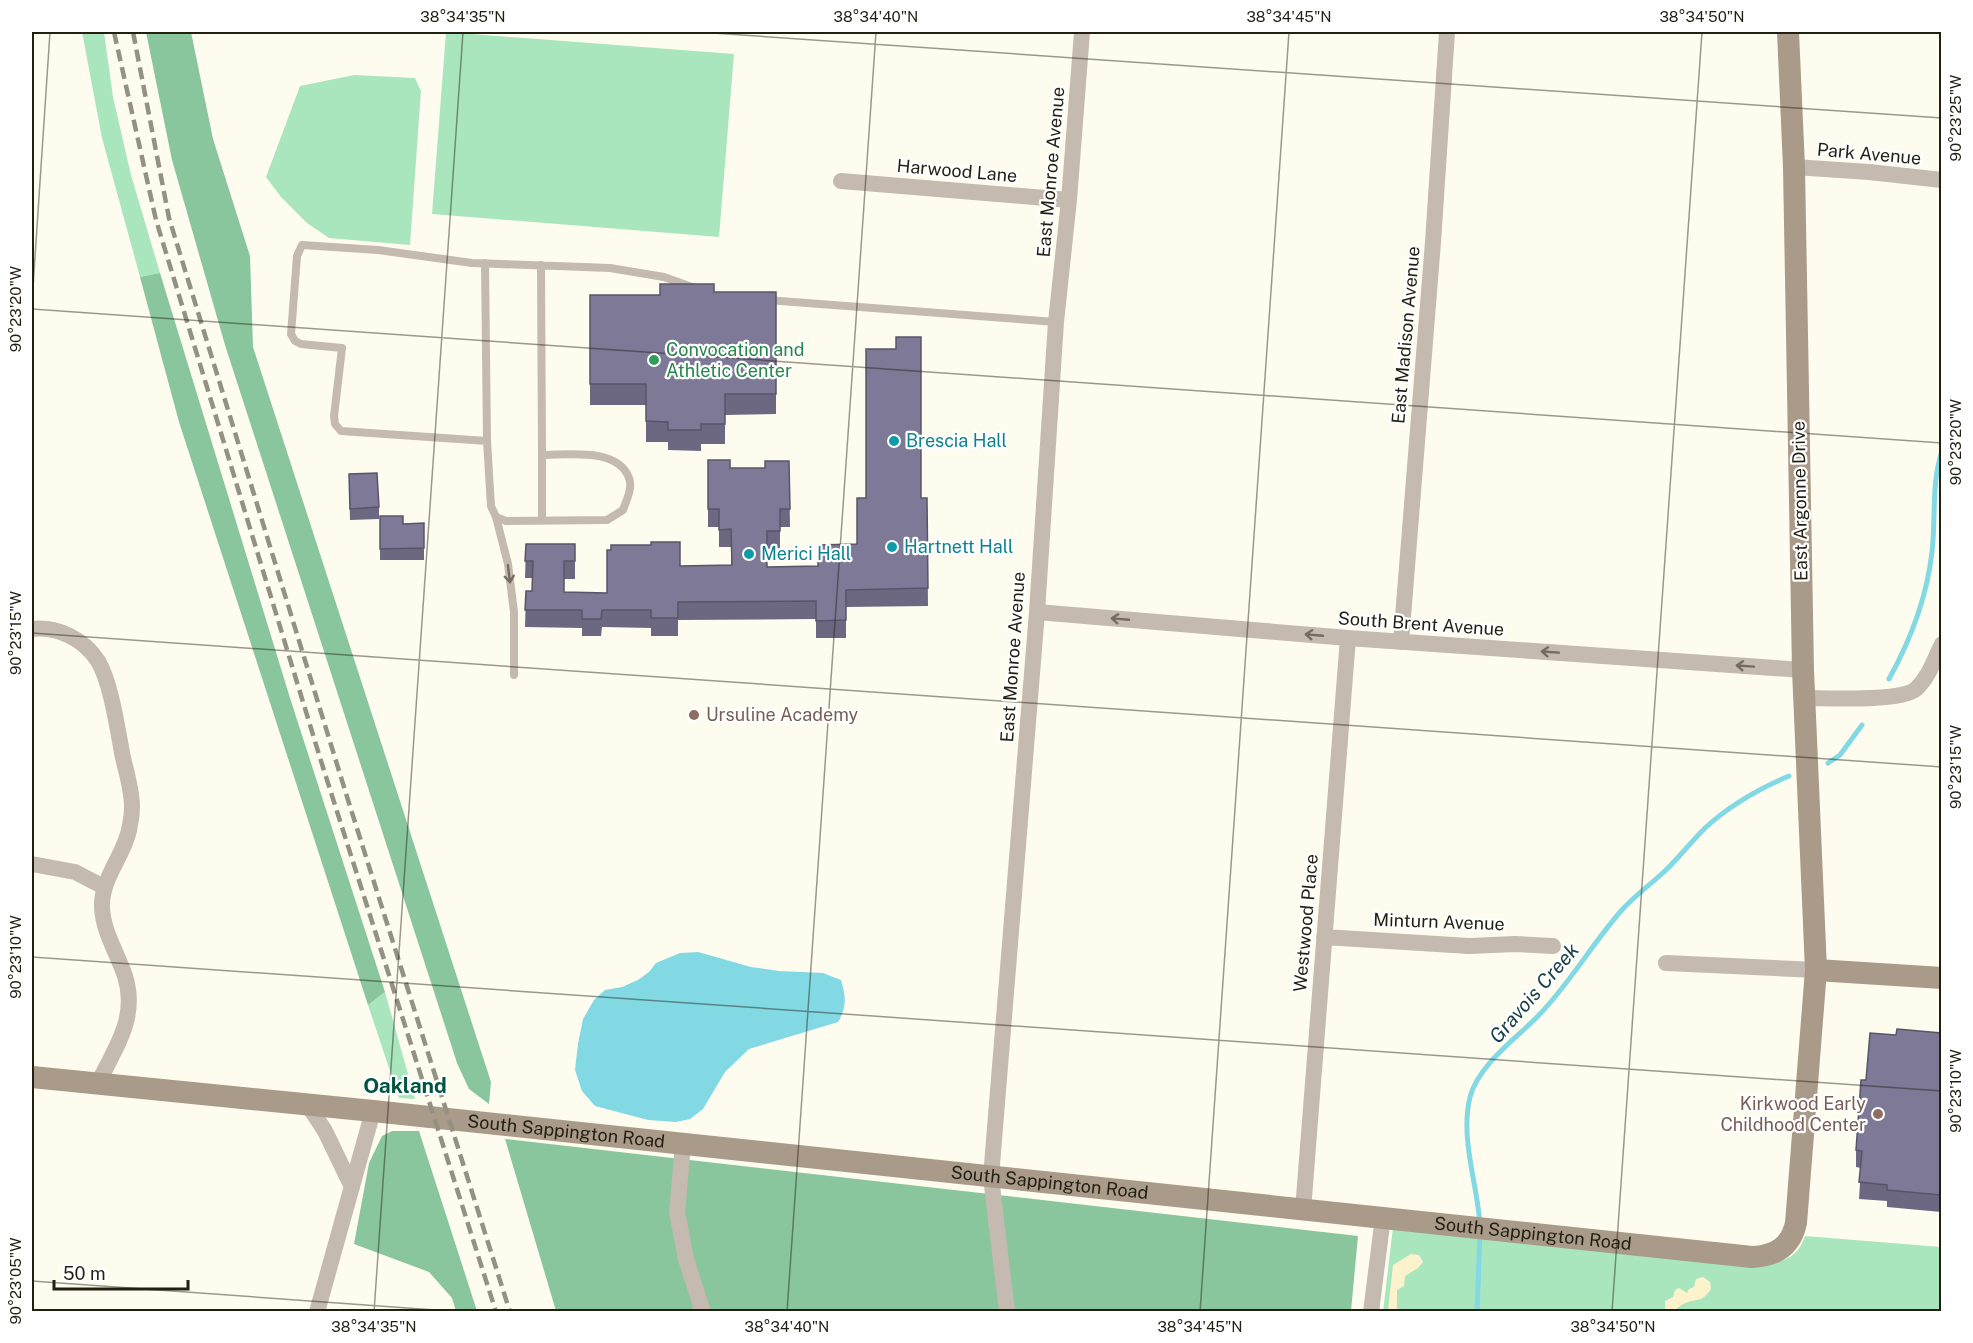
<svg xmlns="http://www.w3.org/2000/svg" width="1973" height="1343" font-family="'Public Sans',sans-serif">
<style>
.green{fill:#aae6bd}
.forest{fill:#89c59d}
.sand{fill:#fcf2cc}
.water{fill:#82d8e3}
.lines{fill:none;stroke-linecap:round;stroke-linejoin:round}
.stream{stroke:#82d8e3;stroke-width:5}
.lane{stroke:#c5baaf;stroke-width:8}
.street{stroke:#c5baaf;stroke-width:16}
.secondary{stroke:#aa9a89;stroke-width:22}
.rail{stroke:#939184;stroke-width:4.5;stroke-dasharray:12 6;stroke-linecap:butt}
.wall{fill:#6c6881}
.building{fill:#7e7996;stroke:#585569;stroke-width:1.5}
.oneway{stroke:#746c61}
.ticks{fill:none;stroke:#221f13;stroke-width:1.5;stroke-opacity:0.45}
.leisure-dot{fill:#2e9e5b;stroke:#fff;stroke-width:2}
.culture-dot{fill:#0f9aa8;stroke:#fff;stroke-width:2}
.education-dot{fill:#8d6e63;stroke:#fff;stroke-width:2}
.labels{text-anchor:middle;stroke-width:4.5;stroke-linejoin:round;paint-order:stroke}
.street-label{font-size:18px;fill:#221f13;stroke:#fff}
.leisure-label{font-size:18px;fill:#27864d;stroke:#fff;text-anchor:start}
.culture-label{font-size:18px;fill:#0d838f;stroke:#fff;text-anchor:start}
.education-label{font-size:18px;fill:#785e54;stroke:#fff;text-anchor:start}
.water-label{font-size:20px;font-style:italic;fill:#184146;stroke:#fff}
.quarter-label{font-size:21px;font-weight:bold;fill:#005540;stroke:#fff}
.neatline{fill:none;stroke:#221f13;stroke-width:2}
.ticks-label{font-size:15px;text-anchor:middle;fill:#221f13}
</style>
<rect width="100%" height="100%" fill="#fefcee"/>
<!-- green -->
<path class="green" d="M82 32H104L113 97 131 175 160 273 140 277 102 138Z
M446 32 734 54 719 237 432 214Z
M354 75 415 78 421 91 410 245 329 238 307 223 281 197 266 177 300 86Z
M385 992 415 1099 399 1098 368 1005Z
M1393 1227 1770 1263C1788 1261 1799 1254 1805 1236L1941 1247V1311L1383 1312Z"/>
<!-- forest -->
<path class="forest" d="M146 32H191L213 139 250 256 253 347 491 1082 489 1104 469 1089 457 1063 225 345 172 160Z
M160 273 290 698 385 992 368 1005 179 422 140 277Z
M392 1131H419L477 1311H456L452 1298 429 1272 354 1244 369 1163 382 1136Z
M505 1139 1358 1236 1351 1311H556Z"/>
<!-- sand -->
<path class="sand" d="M1411 1254 1419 1255 1423 1262 1418 1268 1405 1276 1404 1286 1397 1290V1311H1388L1393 1265Z
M1703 1277 1710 1282 1711 1289C1701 1303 1699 1298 1685 1303 1681 1305 1677 1309 1672 1311L1665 1310V1301L1673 1297 1675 1290 1679 1288 1687 1293 1689 1289 1694 1287 1696 1279Z"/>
<!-- water -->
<path class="water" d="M698 952 751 967 779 971 823 973 841 980C846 997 847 1007 838 1022L749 1049 725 1072 703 1109 690 1119 676 1122 648 1120 595 1106 582 1091 575 1070 578 1044 583 1019 594 1000 605 990 622 987 638 980 649 972 656 963 680 953Z"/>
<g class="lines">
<!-- stream -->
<path class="stream" d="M1889 679C1910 641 1927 596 1932 552 1936 518 1931 484 1942 451
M1828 763 1840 755 1862 725
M1480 1224C1477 1183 1460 1138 1470 1097 1479 1064 1517 1038 1539 1015 1570 983 1592 944 1621 911 1635 895 1653 883 1668 868 1681 855 1692 841 1705 828 1730 805 1758 789 1789 776
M1477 1312 1480 1233"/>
<!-- lane -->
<path class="lane" d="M485 263 487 441
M541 265 542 455C567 455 618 447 629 478 633 488 626 501 623 510L607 520 506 521 496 517 491 506 487 441 341 431 335 424 334 416 342 348 301 344 295 341 291 334 297 256 302 245 378 250 472 263 610 268 664 277 692 287
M767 300 1056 322
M542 455V520
M496 517 508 564 514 612V675"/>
<!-- street -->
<path class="street" d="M1794 167 1869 172 1942 180
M841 181 1069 200
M1037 612 1348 638 1803 670
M32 629C57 626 84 639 98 661 111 682 118 732 123 758 127 774 132 791 132 807 132 813 131 820 130 825 126 854 101 877 102 907 103 932 117 952 125 976 138 1017 116 1047 98 1083
M1401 642 1433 242 1447 32
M1805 698C1827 698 1901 702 1916 689 1929 677 1934 660 1942 644
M32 864 75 872 104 887
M1324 937 1469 946 1515 944 1553 946
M1666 963 1816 970
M308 1105 325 1131 352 1187
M683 1145 677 1212 686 1259 703 1312
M1303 1210 1348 638
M317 1312 373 1111
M1007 1312 991 1177 1037 612 1056 322 1069 200 1082 32
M1371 1312 1383 1217"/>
<!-- secondary -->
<g class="secondary">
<path d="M1816 970 1942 978"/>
<path id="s1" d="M32 1077 373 1111 1752 1257C1776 1256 1791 1246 1796 1223L1816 970 1803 670 1794 167 1788 32"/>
</g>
<!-- rail -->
<path class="rail" d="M114 32 156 220 321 761 496 1312
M133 32 169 218 348 800 510 1312"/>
</g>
<!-- wall -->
<path class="wall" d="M714 292H776V414L725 415V444H701V451L668 450V442H646V405H590V295H660Z
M708 460 730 468H765L789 461 790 527H780V548L767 549V567L818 566 857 544 921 498H927L928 606 846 607V638H816V619L678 620V636H651V628L602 627 601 636H582V628L525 627 526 591H532V578H525L526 544H575V579H564V592L607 593 680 566 731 565V547H719V527H708Z
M349 474 379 507V519L350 520Z
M380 516 403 524 424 548V560H380Z
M1941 1033V1212L1887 1207V1201L1859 1199 1861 1168 1856 1167V1150L1866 1080 1896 1035Z"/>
<!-- building -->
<path class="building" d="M660 284H714V292H776V394H725V424H701V430H668V422L646 421V384H590V295H660Z
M896 337H921V498H927L928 588 846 590V620L816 621V601L678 602V618H651V610H602L601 619H582V610H525L526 591H532L533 561H525L526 544H575V561H564V592L607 593V550H611V545H651V542H680V566L732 565 731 529 719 530V509H708V460H730V468H765V461H789L790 509H780V531H767V567L818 566V545L857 544V498H866V349H896Z
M377 473 379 507 350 509 349 474Z
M380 516H403V524L424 523V548L380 549Z
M1897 1029 1941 1033V1195L1887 1190V1185L1859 1182 1862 1151 1856 1150 1861 1080H1866L1870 1033 1896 1035Z"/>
<!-- one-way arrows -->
<defs><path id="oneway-shaft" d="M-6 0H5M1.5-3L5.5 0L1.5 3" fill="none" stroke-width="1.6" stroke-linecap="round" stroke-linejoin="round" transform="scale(1.5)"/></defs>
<g class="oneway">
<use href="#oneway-shaft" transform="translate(509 574) rotate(83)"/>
<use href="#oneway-shaft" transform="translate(1120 619) rotate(-175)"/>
<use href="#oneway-shaft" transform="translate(1314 635) rotate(-175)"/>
<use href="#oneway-shaft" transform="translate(1550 652) rotate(-176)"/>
<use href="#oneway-shaft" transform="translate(1745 666) rotate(-176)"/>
</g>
<!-- ticks -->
<path class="ticks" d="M698 32 1942 118M32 302 50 32M32 309 1942 443M32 633 1942 767M32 957 1942 1091M32 1281 463 1312M374 1312 463 32M787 1312 876 32M1200 1312 1289 32M1612 1312 1702 32"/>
<!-- markers -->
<circle class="leisure-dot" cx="654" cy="360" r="6"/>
<g class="culture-dot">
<circle cx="894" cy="441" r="6"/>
<circle cx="892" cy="547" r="6"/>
<circle cx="749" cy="554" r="6"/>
</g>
<g class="education-dot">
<circle cx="694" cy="715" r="6"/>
<circle cx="1878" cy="1114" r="6"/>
</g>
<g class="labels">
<!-- street labels -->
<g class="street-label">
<text transform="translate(1869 154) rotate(5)" y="6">Park Avenue</text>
<text transform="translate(957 171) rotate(5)" y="6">Harwood Lane</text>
<text transform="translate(1051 172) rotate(-85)" y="6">East Monroe Avenue</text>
<text transform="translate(1406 335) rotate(-85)" y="6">East Madison Avenue</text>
<text transform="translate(1800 501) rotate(-91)" y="6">East Argonne Drive</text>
<text transform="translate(1421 624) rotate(4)" y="6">South Brent Avenue</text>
<text transform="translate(1013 657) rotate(-86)" y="6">East Monroe Avenue</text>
<text transform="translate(1439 922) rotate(2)" y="6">Minturn Avenue</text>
<text transform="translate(1306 923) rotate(-85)" y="6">Westwood Place</text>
<text dy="6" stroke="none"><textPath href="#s1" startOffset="537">South Sappington Road</textPath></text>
<text dy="6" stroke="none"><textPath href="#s1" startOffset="1023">South Sappington Road</textPath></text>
<text dy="6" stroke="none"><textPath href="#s1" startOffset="1509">South Sappington Road</textPath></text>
</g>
<!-- leisure labels -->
<g class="leisure-label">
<text x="666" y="356">Convocation and<tspan x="666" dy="21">Athletic Center</tspan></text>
</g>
<!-- culture labels -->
<g class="culture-label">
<text x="906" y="447">Brescia Hall</text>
<text x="904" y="553">Hartnett Hall</text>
<text x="761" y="560">Merici Hall</text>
</g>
<!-- education labels -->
<g class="education-label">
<text x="706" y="721">Ursuline Academy</text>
<text x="1866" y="1110" text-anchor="end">Kirkwood Early<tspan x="1866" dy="21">Childhood Center</tspan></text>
</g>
<!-- water labels -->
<g class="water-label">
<text transform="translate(1534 993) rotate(-49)" y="7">Gravois Creek</text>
</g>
<!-- quarter labels -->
<g class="quarter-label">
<text x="405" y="1093">Oakland</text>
</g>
</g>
<!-- border -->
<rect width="1973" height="1343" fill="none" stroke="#ffffff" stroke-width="66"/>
<!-- scale -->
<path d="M54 1280v9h134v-9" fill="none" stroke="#221f13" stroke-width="3"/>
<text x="63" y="1280" font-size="18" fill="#221f13" stroke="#ffffff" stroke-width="4.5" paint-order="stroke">50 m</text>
<rect x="33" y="33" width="1907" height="1277" class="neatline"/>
<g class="ticks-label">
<text x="463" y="22">38°34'35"N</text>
<text x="876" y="22">38°34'40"N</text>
<text x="1289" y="22">38°34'45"N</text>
<text x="1702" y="22">38°34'50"N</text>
<text transform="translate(1956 118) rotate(-90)" y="5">90°23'25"W</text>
<text transform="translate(16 309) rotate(-90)" y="5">90°23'20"W</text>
<text transform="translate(1956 442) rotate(-90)" y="5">90°23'20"W</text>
<text transform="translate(16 633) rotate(-90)" y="5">90°23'15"W</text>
<text transform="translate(1956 767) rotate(-90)" y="5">90°23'15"W</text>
<text transform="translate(16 957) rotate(-90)" y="5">90°23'10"W</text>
<text transform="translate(1956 1091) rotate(-90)" y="5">90°23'10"W</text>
<text transform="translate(16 1281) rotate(-90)" y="5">90°23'05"W</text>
<text x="374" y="1332">38°34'35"N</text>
<text x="787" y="1332">38°34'40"N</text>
<text x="1200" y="1332">38°34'45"N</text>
<text x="1613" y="1332">38°34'50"N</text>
</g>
</svg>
